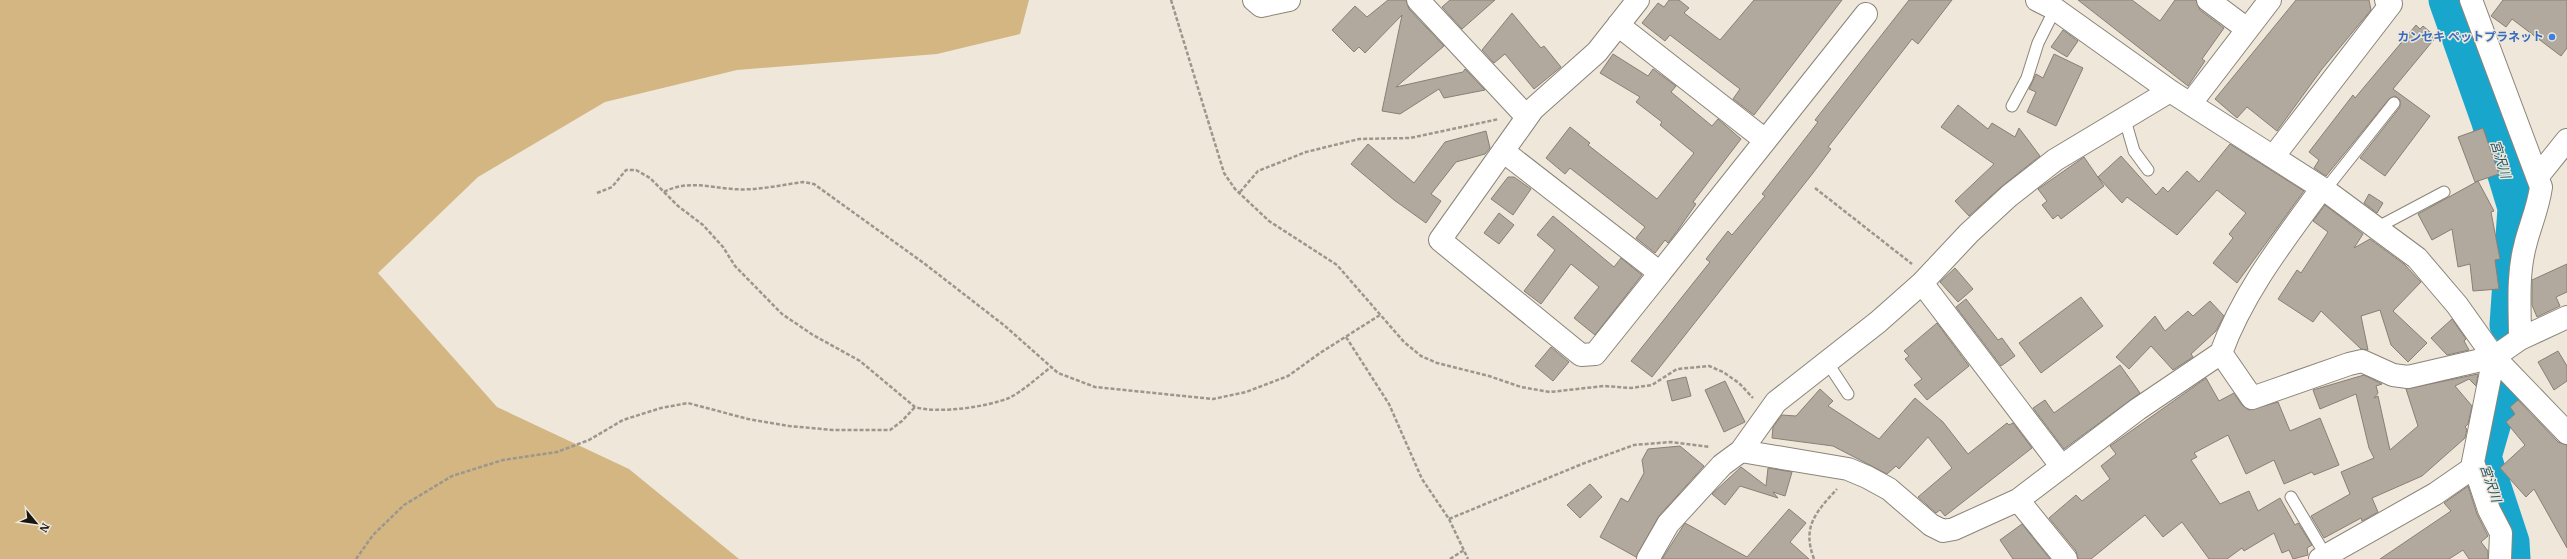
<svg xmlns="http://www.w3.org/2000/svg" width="2567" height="559" font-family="'IBM Plex Serif','Noto Sans JP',serif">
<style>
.green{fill:#d3b682}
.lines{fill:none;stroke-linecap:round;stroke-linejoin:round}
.river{stroke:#19a6cd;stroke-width:37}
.building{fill:#b2a99e;stroke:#898075}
.lane-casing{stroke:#8b8478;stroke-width:13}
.street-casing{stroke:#8b8478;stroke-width:24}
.path{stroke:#9c978d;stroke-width:2.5;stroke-dasharray:4 2;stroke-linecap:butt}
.lane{stroke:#fff;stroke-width:11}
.street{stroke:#fff;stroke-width:22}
.shop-dot{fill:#3f7fe0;stroke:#eee7da;stroke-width:1.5}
.labels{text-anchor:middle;stroke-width:3;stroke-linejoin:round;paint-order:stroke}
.shop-label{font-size:12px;font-weight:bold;fill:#366cbe;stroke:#eee7da;text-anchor:end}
.water-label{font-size:13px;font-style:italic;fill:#245768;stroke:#eee7da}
</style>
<rect width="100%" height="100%" fill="#eee7da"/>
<!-- green -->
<path class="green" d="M0 0H1029L1020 34 937 54 737 70 605 102 478 177 378 273 497 407 629 469 739 559H0Z"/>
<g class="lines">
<!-- river -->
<path class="river" d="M2447 0 2489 119 2516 208 2508 325
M2504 384 2483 457 2511 542 2512 559"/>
</g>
<!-- building -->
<path class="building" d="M1388 0H1406L1409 9 1444 46 1396 87 1463 72 1465 69 1485 90 1444 98 1439 89 1400 114 1382 111 1402 15 1365 53 1359 47 1354 52 1332 30 1355 6 1367 17Z
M1450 0H1495L1462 29 1442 7Z
M1669 0H1679L1689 8 1684 13 1720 40 1754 0H1842L1754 115 1733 99 1740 89 1670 35 1665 41 1642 23 1658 3 1664 7Z
M1909 0H1952L1918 44 1912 39 1828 147 1831 149 1813 173 1652 377 1631 361 1710 262 1706 259 1728 231 1732 235 1765 196 1762 194 1818 122 1815 120Z
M2078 0H2132L2160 21 2175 0H2196L2200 10 2224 28 2202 59 2205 61 2188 86Z
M2296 0H2369L2371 10 2322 69 2277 131 2247 107 2237 118 2215 99Z
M2503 0H2567V48L2561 56 2512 19 2506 27 2491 16Z
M1512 13 1541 48 1544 46 1561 67 1534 89 1505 54 1494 63 1482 50Z
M2416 25 2420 29 2423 26 2436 37 2393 89 2430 116 2385 176 2360 158 2400 107V100L2395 96 2389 99 2326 176 2314 168 2319 160 2309 152 2353 95 2355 98Z
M2063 30 2078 41 2067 57 2051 47Z
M1613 54 1648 76 1653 69 1676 86 1671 92 1712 126 1718 119 1741 139 1693 202 1696 204 1678 230 1668 243 1665 240 1655 253 1636 238 1645 227 1570 168 1565 174 1546 158 1570 127 1590 143 1588 145 1657 199 1694 153 1660 125 1662 122 1636 102 1640 97 1600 73Z
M2054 54 2083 68 2056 126 2027 112 2036 92 2029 89 2036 74 2043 78Z
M1958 105 1988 129 1992 123 2015 137 2019 128 2040 156 2001 187 1969 216 1955 201 1994 164 1941 127Z
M2483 128 2499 174 2475 182 2458 137Z
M1486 131 1490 148 1485 154 1456 162 1431 194 1441 201 1426 223 1394 200 1351 164 1368 144 1414 183 1445 142Z
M2230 144 2304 191 2237 283 2213 263 2233 238 2229 234 2246 213 2217 190 2177 235 2127 197 2122 203 2098 177 2121 156 2156 195 2163 187 2168 192 2187 171 2199 182Z
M2084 157 2104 186 2061 219 2058 215 2053 219 2042 205 2047 201 2038 189Z
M1508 177H1514L1531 189 1513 215 1491 199Z
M2478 181 2494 211 2491 212 2500 259 2495 260 2499 289 2473 291 2470 264 2458 267 2452 229 2432 240 2418 214Z
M2369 194 2383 203 2377 213 2364 203Z
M2325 205 2363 234 2354 248 2370 239 2404 264 2421 282 2393 311 2427 343 2408 362 2391 345 2380 310 2361 316 2368 350 2361 349 2321 311 2313 322 2278 299 2297 270 2301 273 2328 232 2313 221Z
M1499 213 1514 225 1499 244 1484 233Z
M1553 216 1614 267 1621 258 1642 275 1595 335 1574 318 1599 287 1571 264 1541 304 1524 291 1555 250 1537 235Z
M2567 264V292L2556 297 2560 306 2537 317 2532 305V280Z
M1955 268 1973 289 1958 302 1940 282Z
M2081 297 2103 326 2041 373 2019 343Z
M1966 299 1998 340 2002 338 2015 356 2001 366 1956 307Z
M2210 301 2224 316 2216 331 2191 354 2193 357 2173 370 2151 346 2129 369 2116 357 2155 316 2165 331 2188 311 2193 316Z
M2452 319 2466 339 2464 341 2469 350 2447 355 2431 338Z
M1937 323 1969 366 1927 400 1914 385 1922 379 1905 359 1909 356 1904 351Z
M1551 347 1569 362 1553 381 1535 366Z
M2558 351 2567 366V381L2554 390 2538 362Z
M2120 365 2140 393 2064 449 2033 408 2045 400 2054 413Z
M2478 374 2476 386 2469 379 2455 386 2472 406 2468 424 2465 427 2467 429 2465 438 2422 476 2372 498 2378 512 2362 521 2361 518 2324 538 2311 516 2350 494 2341 472 2374 458 2369 448 2356 394 2320 409 2313 390 2364 375 2382 384 2376 386 2378 393 2374 398 2378 396 2390 450 2418 426 2406 389Z
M1686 377 1691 396 1672 401 1667 381Z
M2206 378 2219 401 2234 393 2242 405 2249 410 2278 402 2290 431 2320 418 2339 465 2314 475 2312 472 2284 484 2274 460 2246 474 2228 435 2194 453 2197 457 2191 460 2220 504 2249 491 2258 511 2280 498 2295 525 2298 523 2312 545 2307 548 2308 555 2293 559 2289 550 2282 553 2274 533 2244 551 2242 548 2227 559H2209L2182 522 2163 537 2145 515 2091 559H2078L2076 551 2049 518 2076 495 2082 501 2110 479 2101 466 2116 454 2110 446Z
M1725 381 1745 422 1724 432 1705 390Z
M1820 389 1833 401 1828 406 1879 439 1915 398 1943 422 1968 454 2007 423 2009 425 2013 423 2032 448 1945 516 1940 510 1936 513 1918 497 1952 468 1928 437 1899 469 1896 466 1887 474 1833 446 1772 438 1773 427 1782 415 1796 416Z
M2518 400 2558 442 2567 445V548L2534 489 2526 497 2500 468 2525 445 2506 422 2515 414 2510 407Z
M1680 446 1704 466 1659 516 1636 557 1600 537 1621 498 1628 502 1644 473 1642 460 1648 449Z
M1741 467 1766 486 1768 468 1792 472 1785 496 1773 492 1778 498 1740 486 1725 505 1712 494Z
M1590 484 1602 497 1580 518 1567 505Z
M2468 486 2477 514 2488 536 2481 542 2488 551V559H2469L2463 550 2449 559H2380L2451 511 2444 503Z
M1789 509 1806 523 1790 542 1809 559H1662L1685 523 1747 557Z
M2022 524 2050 559H2013L2000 540Z"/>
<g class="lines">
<!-- lane casing -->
<g class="lane-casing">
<path id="lane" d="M2012 106 2027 78 2038 43 2055 9
M2125 120 2134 151 2148 170
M2325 190 2394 103
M2378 227 2444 192
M1827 362 1848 394
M2291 497 2326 556"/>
</g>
<!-- street casing -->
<g class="street-casing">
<path id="street" d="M1254 0 1261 6 1289 0
M1418 0 1527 117
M1638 0 1597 52 1533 109 1440 240 1581 355 1595 354 1660 273
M2037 0 2055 9 2170 91 2325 190 2417 258 2457 305 2494 357 2567 433
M2208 0 2247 29
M2471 0 2541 187C2538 209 2530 225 2525 246 2517 276 2520 309 2520 339
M1618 25 1765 140
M2191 103 2270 0
M1503 151 1660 273 1866 14
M2273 157 2391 4 2386 0
M2538 176 2567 140
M2322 188C2285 239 2243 292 2221 353L2252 398 2349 364 2362 361 2393 375 2408 377 2494 357 2520 339 2567 317
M1922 283 2062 467
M2494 357 2473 462 2489 510 2501 533 2500 559
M1741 451 1848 469 1867 477 1889 489 1931 525 1943 531 1954 529 2018 500 2138 409 2221 353
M2018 500 2066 559
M1648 559 1668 524 1722 465 1741 451 1776 402 1878 322 1922 283 1969 233 2009 196 2055 160 2170 91
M2320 559 2435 494 2474 467"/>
</g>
<!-- path -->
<path class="path" d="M1171 0 1224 173 1235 189 1269 221 1337 265 1404 342 1421 356 1437 363 1489 376 1521 387 1550 392 1604 386 1631 388 1652 385 1677 369 1709 366 1723 372 1739 383 1753 398
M1815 188 1912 264
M664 192C687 180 708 187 733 189 756 191 781 185 803 182L814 184 925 264 1005 326 1058 373 1095 387 1213 399 1246 392 1288 376 1320 353 1380 315
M1240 192 1258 171 1306 152 1359 139 1410 138 1499 119
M597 193 612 187 626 170H636L650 178 678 206 703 225 723 247 735 266 782 314 813 335 860 361 915 407C939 414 986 407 1009 398 1023 391 1038 377 1051 367
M1346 337 1389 404 1422 479 1449 519 1468 559
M1449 519 1582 464 1634 445 1671 442 1710 447
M356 559 373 535 404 505 452 476 503 460 557 452 589 440 623 420 661 408 688 403 748 419 789 426 833 430H890L902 421 915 407
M1450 559 1464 550
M1814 559C1802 527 1815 513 1837 489"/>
<!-- lane -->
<use href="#lane" class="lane"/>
<!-- street -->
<use href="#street" class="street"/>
</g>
<!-- markers -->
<circle class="shop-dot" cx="2552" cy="37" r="4"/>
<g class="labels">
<!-- shop labels -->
<g class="shop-label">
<text x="2544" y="41">カンセキ ペットプラネット</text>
</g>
<!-- water labels -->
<g class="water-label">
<text transform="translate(2501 159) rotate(73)" y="5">宮沢川</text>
<text transform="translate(2491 483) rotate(71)" y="5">宮沢川</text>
</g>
</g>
<!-- north arrow -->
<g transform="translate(36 523) rotate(119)" stroke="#eee7da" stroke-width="3" paint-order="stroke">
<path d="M0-3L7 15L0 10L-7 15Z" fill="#181611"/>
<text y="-6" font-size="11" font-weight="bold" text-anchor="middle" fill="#181611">N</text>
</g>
</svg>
